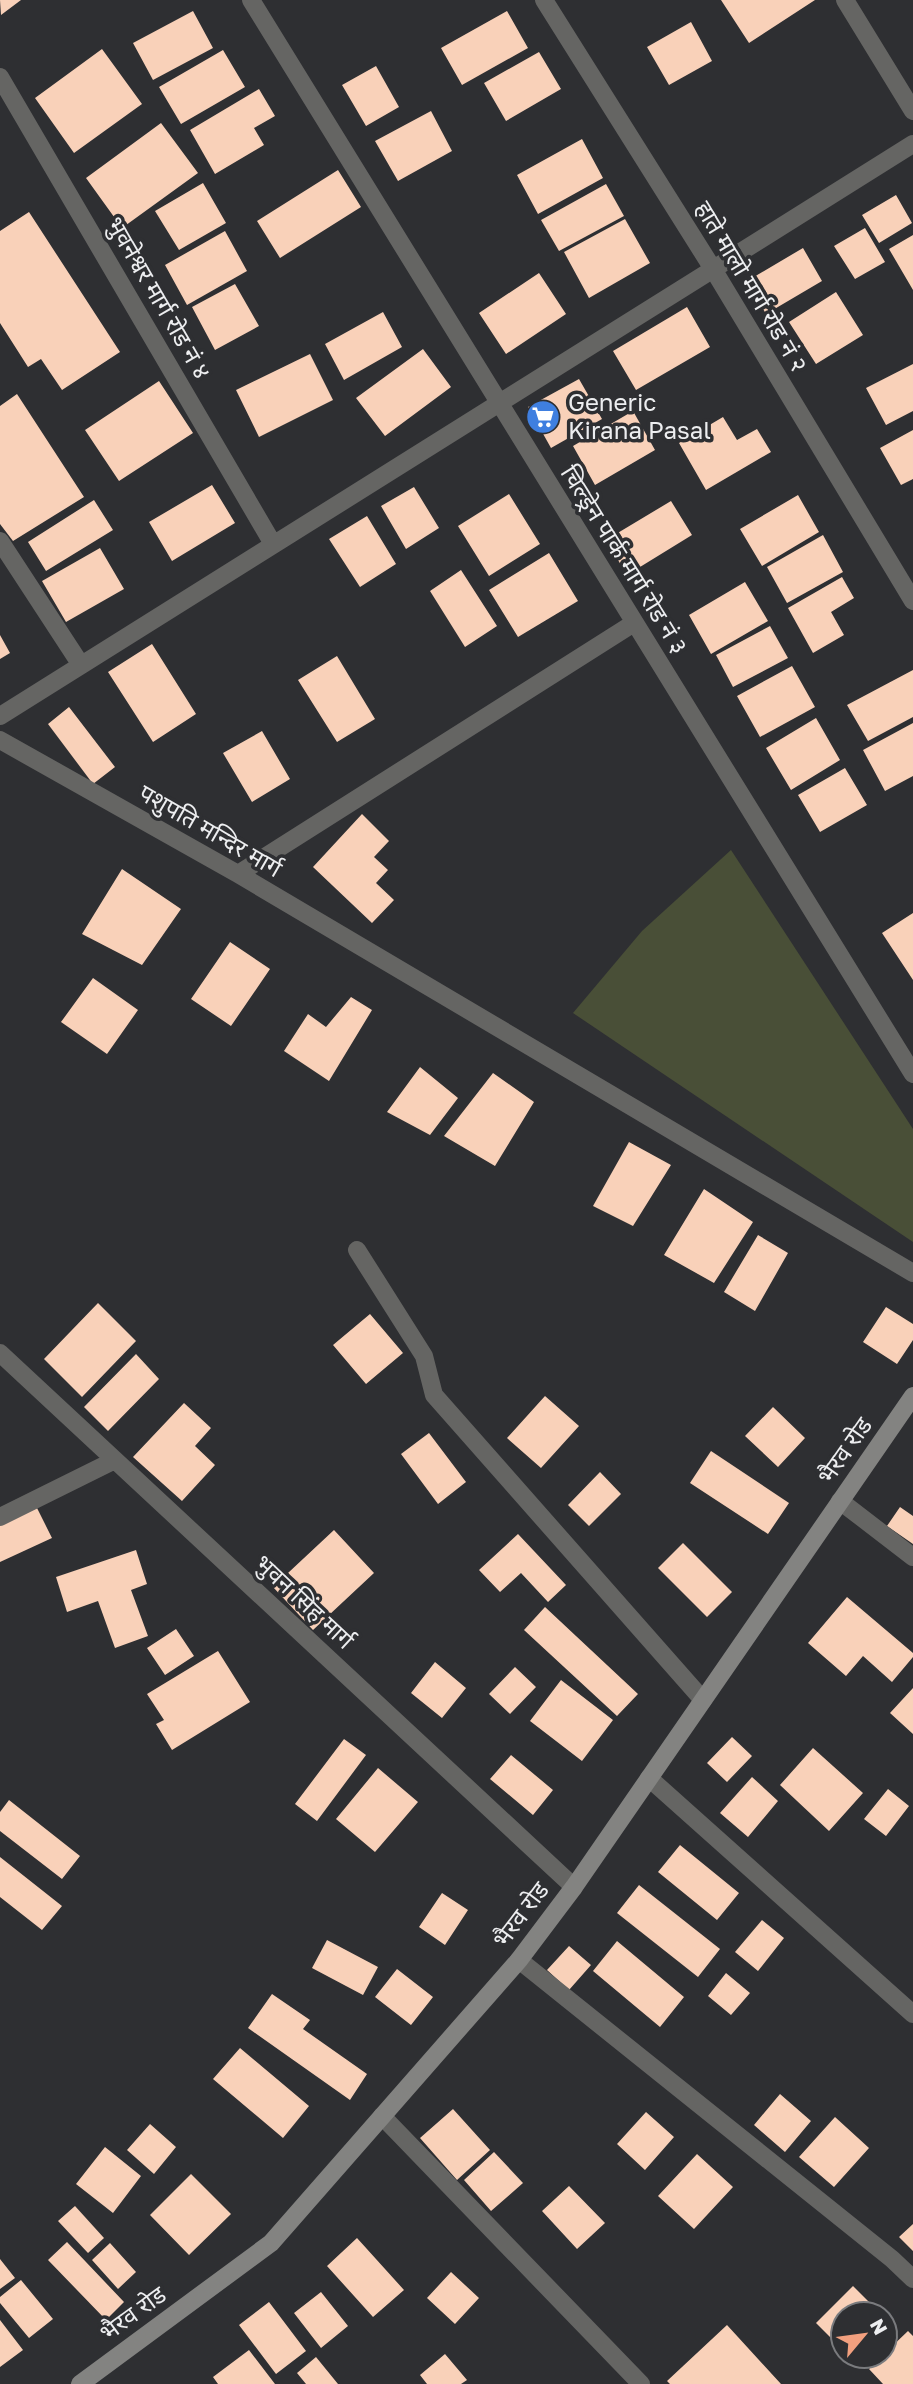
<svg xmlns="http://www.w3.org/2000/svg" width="913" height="2384" font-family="'Golos Text','Noto Sans Devanagari',sans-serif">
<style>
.green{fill:#494f37}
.building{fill:#f9d1b9}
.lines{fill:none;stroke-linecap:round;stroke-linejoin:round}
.street{stroke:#656563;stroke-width:18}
.secondary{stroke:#838381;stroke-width:18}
.labels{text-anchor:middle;stroke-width:7;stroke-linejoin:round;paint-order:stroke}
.street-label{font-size:24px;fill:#edeef0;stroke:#2e2f32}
.poi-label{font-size:24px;fill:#edeef0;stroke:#2e2f32;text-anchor:start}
</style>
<rect width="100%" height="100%" fill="#2e2f32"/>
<!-- green -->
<path class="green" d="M731 850 913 1129V1242L573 1013 642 931Z"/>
<!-- building -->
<path class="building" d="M0 0H21L1 15Z
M721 0H815L749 43Z
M193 11 213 48 153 80 133 43Z
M507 11 528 48 462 85 441 48Z
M691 22 712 61 669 85 647 47Z
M102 49 142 104 74 153 35 98Z
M223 50 245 87 181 124 159 87Z
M539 52 561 89 506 121 484 83Z
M376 66 399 107 366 126 342 85Z
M259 89 275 116 254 128 264 145 215 174 190 130Z
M431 111 452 151 398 181 375 141Z
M161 123 198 173 122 228 86 178Z
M582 139 603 178 538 214 517 175Z
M338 170 361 207 280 258 257 221Z
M203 183 226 223 179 250 155 211Z
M606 184 624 216 559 251 541 220Z
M896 195 912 223 879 243 862 215Z
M29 212 120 352 62 390 41 359 28 367 0 323V231Z
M625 219 650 263 589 298 564 252Z
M865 228 885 262 855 279 834 246Z
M225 231 247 271 187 305 165 265Z
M913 235V290L889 249Z
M803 248 822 281 766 314 747 281Z
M539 273 566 314 506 354 479 313Z
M235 284 259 326 215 350 192 307Z
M836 292 863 335 816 364 789 322Z
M687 307 710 347 636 390 613 351Z
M383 312 402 347 344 380 325 344Z
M423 349 451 387 385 436 356 398Z
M310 354 333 400 259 437 236 390Z
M913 364V411L886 425 866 388Z
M579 379 602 419 551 448 528 407Z
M159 381 193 433 119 481 85 430Z
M17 394 84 497 13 541 0 524V406Z
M633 411 655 450 595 485 573 446Z
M723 417 737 440 757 429 771 452 706 490 679 443Z
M913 430V479L901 485 880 448Z
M212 485 235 523 172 561 149 522Z
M414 487 439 528 406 549 381 506Z
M509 494 540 544 489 576 458 526Z
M798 495 819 532 762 566 740 529Z
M94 500 113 530 46 571 28 542Z
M671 501 692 535 627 575 606 540Z
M367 516 396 564 360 587 329 539Z
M823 535 843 572 787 603 767 567Z
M100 548 124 589 66 622 42 581Z
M549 553 578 601 518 637 489 590Z
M461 570 497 626 465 647 430 591Z
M842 577 854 598 831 612 844 635 813 653 788 608Z
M745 582 768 621 711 654 689 615Z
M770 626 788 658 733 687 716 655Z
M0 635 10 653 0 659Z
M152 644 196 714 153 742 108 672Z
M337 656 375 719 337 742 298 680Z
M792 666 815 707 760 737 737 696Z
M913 670V717L868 741 847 705Z
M69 707 115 767 93 784 48 724Z
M816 718 840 760 791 790 766 748Z
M913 723V776L885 791 863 750Z
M262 731 290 779 252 802 223 753Z
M845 768 867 805 820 832 798 795Z
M362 814 389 841 374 857 388 870 376 883 394 900 372 923 313 867Z
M122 869 181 909 142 965 82 934Z
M913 913V980L882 933Z
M230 942 270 969 231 1026 191 999Z
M93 978 138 1010 107 1054 61 1022Z
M351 997 372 1010 329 1081 284 1051 308 1014 326 1027Z
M420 1067 458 1098 430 1135 387 1112Z
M493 1073 534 1102 495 1166 444 1136Z
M629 1142 671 1165 633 1226 593 1206Z
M704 1189 753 1222 714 1283 664 1255Z
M758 1235 788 1253 755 1311 724 1292Z
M98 1303 136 1341 82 1397 44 1359Z
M886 1307 913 1324V1340L897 1364 863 1342Z
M370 1314 403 1353 366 1384 333 1345Z
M136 1354 159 1379 108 1431 84 1407Z
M545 1396 579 1426 541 1468 507 1438Z
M184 1403 211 1428 195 1446 215 1465 182 1501 133 1457Z
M773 1407 805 1438 778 1467 745 1436Z
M429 1433 466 1482 438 1504 401 1454Z
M711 1451 789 1503 768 1534 690 1483Z
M600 1472 621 1494 589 1526 568 1505Z
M900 1507 913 1516V1544L887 1526Z
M37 1508 52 1538 0 1562V1525Z
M334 1530 374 1573 313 1630 273 1587Z
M518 1534 566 1585 548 1602 521 1573 500 1592 479 1570Z
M683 1543 732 1592 707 1617 658 1568Z
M136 1550 147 1584 131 1590 148 1636 115 1648 98 1601 67 1612 56 1577Z
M847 1597 913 1653V1657L892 1682 863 1656 846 1676 808 1643Z
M545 1607 638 1694 617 1716 524 1630Z
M176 1629 194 1656 165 1675 147 1648Z
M218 1651 250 1702 172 1750 156 1724 164 1720 147 1694Z
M435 1662 466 1688 442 1718 411 1693Z
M515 1667 536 1687 510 1714 489 1694Z
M561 1680 613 1720 582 1761 530 1721Z
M913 1688V1734L890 1713Z
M732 1737 752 1756 727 1782 707 1763Z
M344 1739 366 1755 317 1821 295 1804Z
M813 1748 863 1793 829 1831 780 1785Z
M511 1755 553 1790 533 1815 490 1779Z
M378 1768 418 1802 375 1852 336 1819Z
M752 1777 778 1801 748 1837 720 1813Z
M888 1789 909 1806 886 1836 864 1819Z
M9 1800 80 1856 62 1879 0 1831V1812Z
M680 1845 739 1893 717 1920 658 1872Z
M0 1857 62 1906 42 1930 0 1897Z
M639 1885 720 1949 698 1977 617 1913Z
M442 1893 468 1910 445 1945 419 1927Z
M762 1920 784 1938 758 1971 735 1952Z
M327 1940 378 1967 363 1995 312 1968Z
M617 1941 684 1997 660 2027 593 1971Z
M569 1946 591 1965 569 1990 547 1970Z
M397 1969 433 1997 411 2025 375 1997Z
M726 1973 750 1993 731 2015 708 1996Z
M272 1994 310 2020 303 2029 367 2074 350 2100 248 2028Z
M240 2048 309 2106 283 2138 213 2079Z
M780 2094 811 2121 785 2152 754 2125Z
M453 2109 490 2150 457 2180 420 2138Z
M646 2112 674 2137 645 2170 617 2144Z
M835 2117 869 2148 834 2187 799 2157Z
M150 2124 176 2147 154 2174 127 2150Z
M105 2147 141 2176 113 2213 76 2184Z
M494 2152 523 2183 491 2211 464 2180Z
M697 2154 733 2187 694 2229 658 2196Z
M191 2174 231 2214 189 2255 150 2215Z
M569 2186 605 2223 577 2249 542 2211Z
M75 2206 104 2238 88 2253 58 2221Z
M913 2224V2251L899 2237Z
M357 2238 404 2290 373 2317 327 2266Z
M67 2242 124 2302 106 2320 48 2260Z
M110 2243 136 2272 118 2289 92 2260Z
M0 2259 15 2278 0 2289Z
M451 2272 479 2298 455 2324 427 2298Z
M21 2280 53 2319 29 2338 0 2303V2297Z
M853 2286 881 2314H843V2350L816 2323Z
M321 2292 348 2326 321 2348 294 2313Z
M269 2302 306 2351 276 2374 239 2325Z
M0 2320 23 2350 0 2367Z
M727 2325 781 2384H670L667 2381Z
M908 2331 913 2336V2384H883L869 2369 882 2356H885V2353Z
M249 2350 275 2384H218L213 2377Z
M445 2354 467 2380 461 2384H427L420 2375Z
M316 2357 338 2384H306L297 2373Z"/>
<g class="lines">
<!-- street -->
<path class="street" d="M251 0 913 1074
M544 0 713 269 913 601
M845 0 913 111
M0 77 273 544
M0 541 81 665
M0 716 913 144
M0 740 238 874 913 1273
M238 874 634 623
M357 1250 424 1356 434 1395 703 1700
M0 1353 574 1887
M840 1501 913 1557
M0 1517 115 1460
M649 1778 913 2014
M519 1960 892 2259 913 2279
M382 2116 641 2384"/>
<!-- secondary -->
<path class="secondary" d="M80 2384 271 2243 519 1960 574 1887 913 1396"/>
</g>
<!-- icons -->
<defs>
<g id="supermarket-disc" transform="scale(1.75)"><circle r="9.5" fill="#3f7fe0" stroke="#2e2f32"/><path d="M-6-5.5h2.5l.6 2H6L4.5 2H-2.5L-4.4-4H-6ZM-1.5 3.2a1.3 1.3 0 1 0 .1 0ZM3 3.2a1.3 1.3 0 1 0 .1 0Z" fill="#fff"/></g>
</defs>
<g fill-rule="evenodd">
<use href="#supermarket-disc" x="543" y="417"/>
</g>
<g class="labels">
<!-- street labels -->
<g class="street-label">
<text transform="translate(751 287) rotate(59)" y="8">हाते मालो मार्ग रोड नं २</text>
<text transform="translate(158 298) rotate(60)" y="8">भुवनेश्वर मार्ग रोड नं ४</text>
<text transform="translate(624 560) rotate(58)" y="8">चिल्ड्रेन पार्क मार्ग रोड नं ३</text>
<text transform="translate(210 831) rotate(30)" y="8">पशुपति मन्दिर मार्ग</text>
<text transform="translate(845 1451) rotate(-55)" y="8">भैरव रोड</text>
<text transform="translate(304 1602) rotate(43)" y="8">भुवन सिंह मार्ग</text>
<text transform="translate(521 1915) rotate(-53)" y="8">भैरव रोड</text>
<text transform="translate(133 2314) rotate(-36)" y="8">भैरव रोड</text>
</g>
<!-- poi labels -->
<g class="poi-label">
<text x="568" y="411">Generic<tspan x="568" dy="28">Kirana Pasal</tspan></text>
</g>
</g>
<!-- north arrow -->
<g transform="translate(864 2335) rotate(61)"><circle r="33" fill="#2e2f32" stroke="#7a7b7e" stroke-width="2"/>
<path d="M0-5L12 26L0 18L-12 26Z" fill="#f2a07f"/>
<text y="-10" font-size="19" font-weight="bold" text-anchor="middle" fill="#edeef0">N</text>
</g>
</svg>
